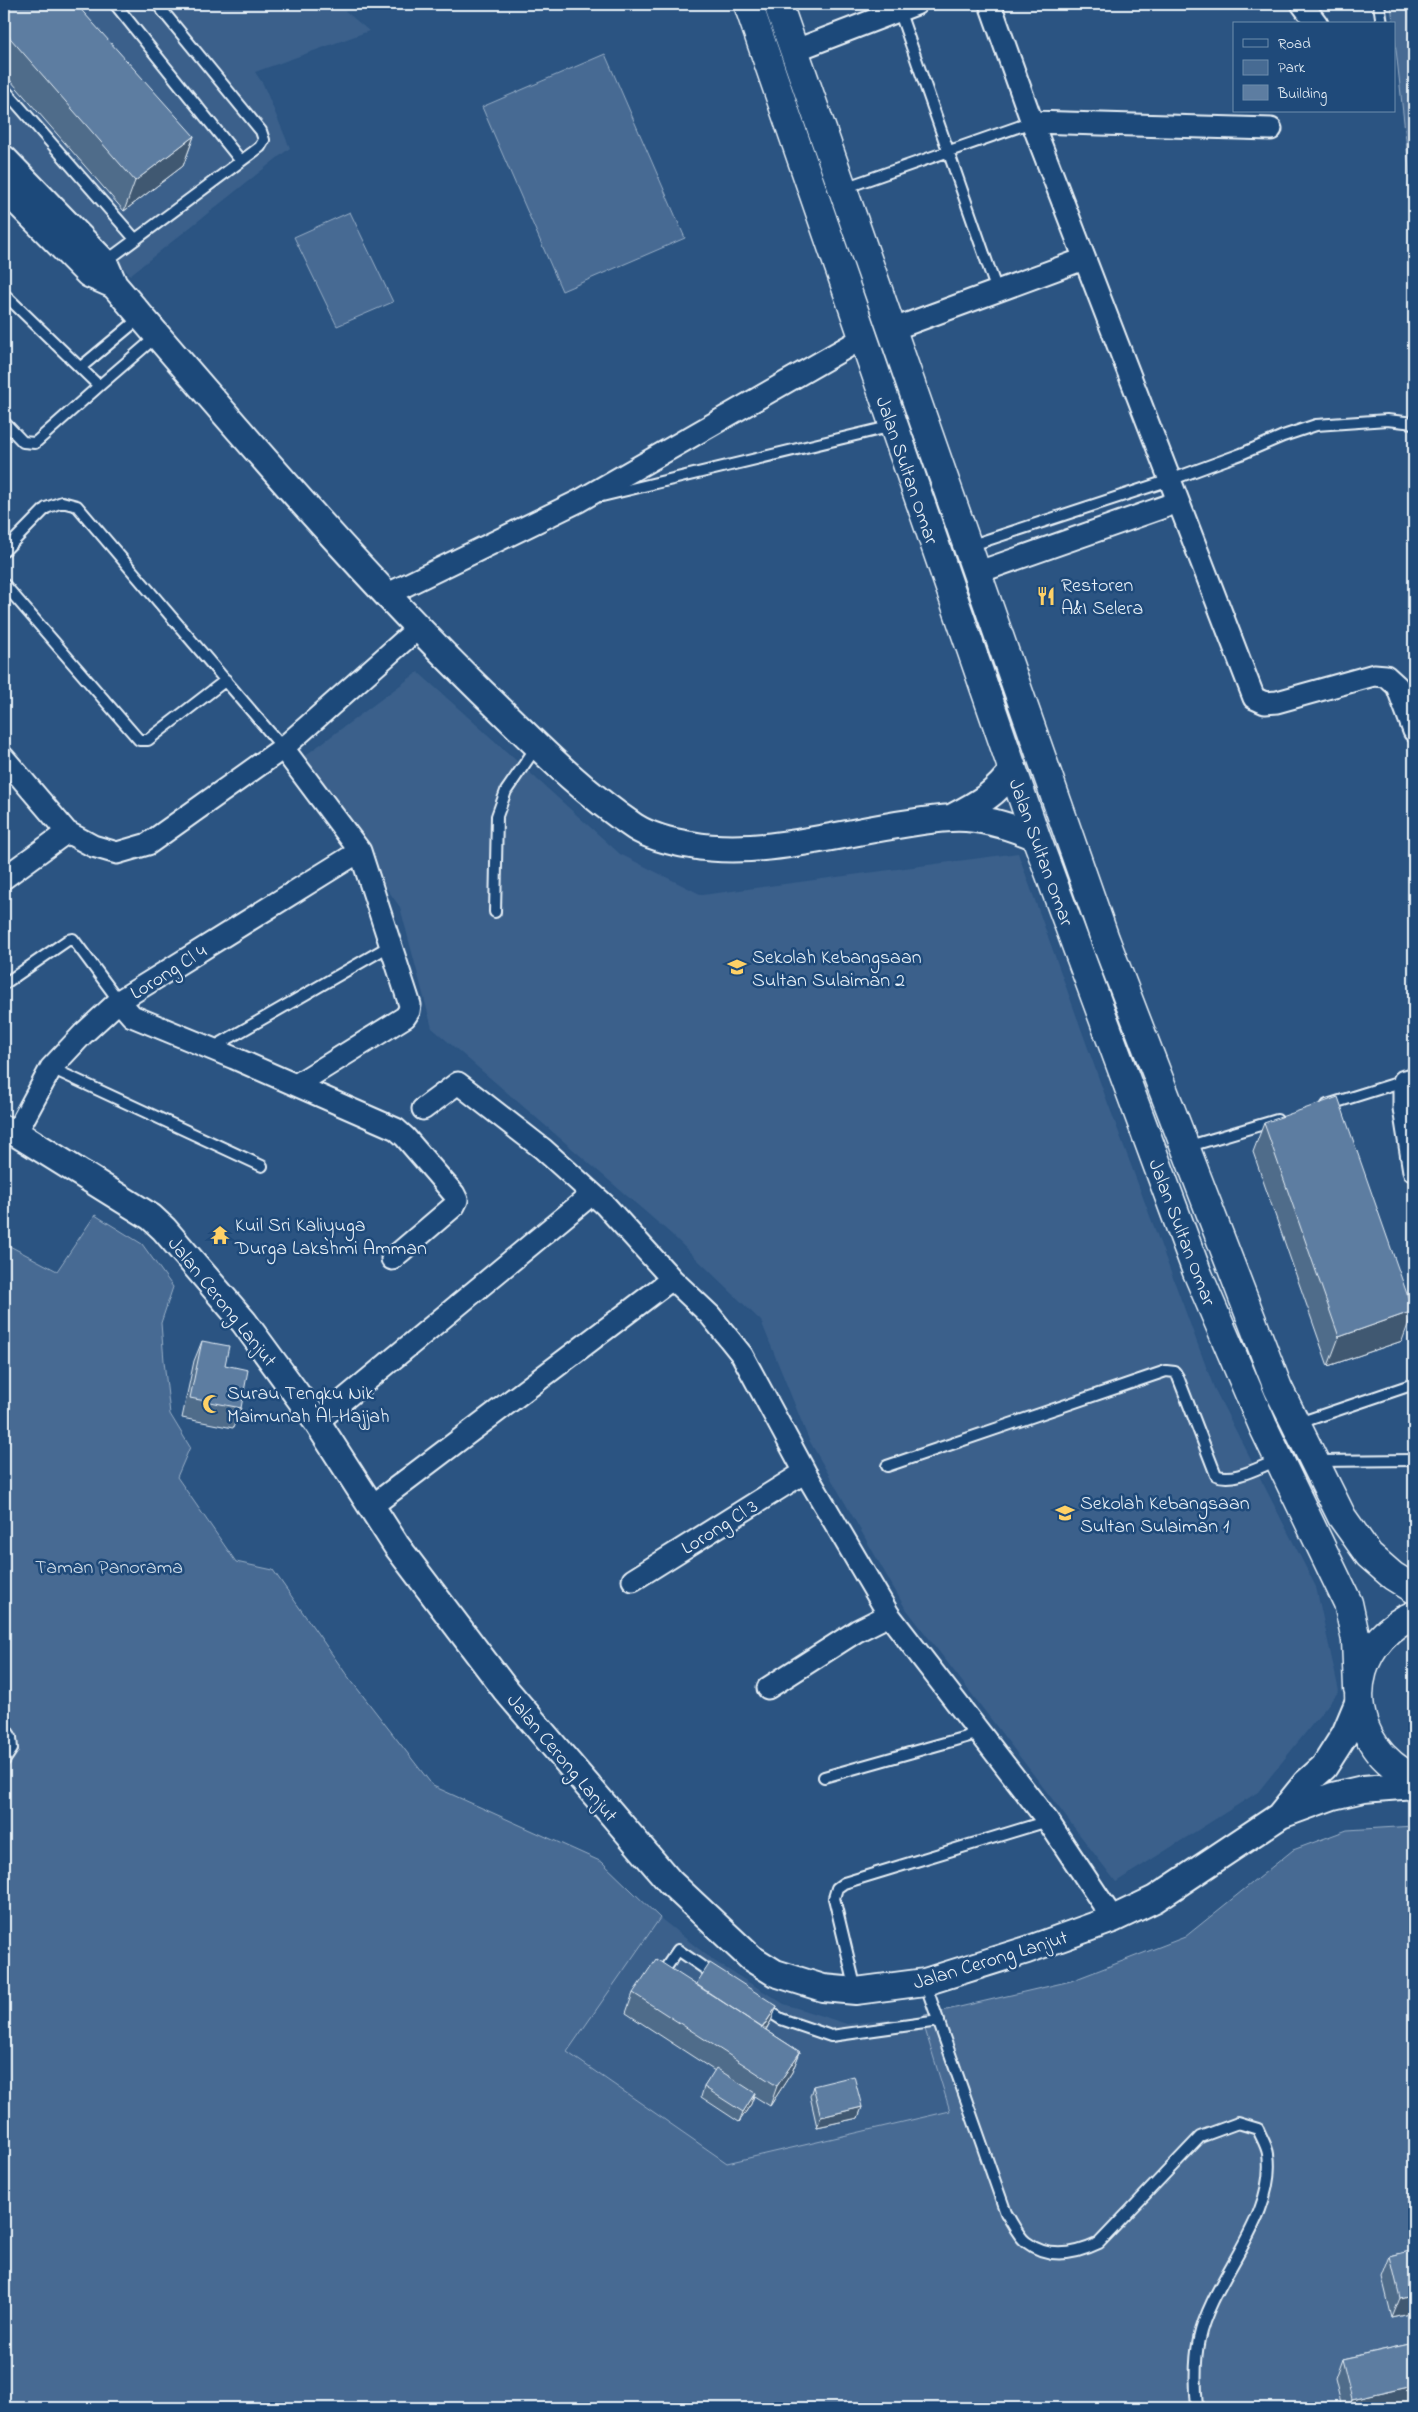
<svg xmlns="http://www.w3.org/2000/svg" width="1418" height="2412" font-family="'Indie Flower',sans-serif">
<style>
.built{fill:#3a608b}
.green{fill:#476b93;stroke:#98aec6}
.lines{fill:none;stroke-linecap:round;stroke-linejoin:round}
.service-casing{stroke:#e8f1f8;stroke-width:14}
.minor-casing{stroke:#e8f1f8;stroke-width:25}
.tertiary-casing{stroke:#e8f1f8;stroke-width:30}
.secondary-casing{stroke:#e8f1f8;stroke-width:31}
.service{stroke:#1f4a7a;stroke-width:10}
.minor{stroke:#1f4a7a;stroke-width:21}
.tertiary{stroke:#1f4a7a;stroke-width:26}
.secondary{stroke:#1f4a7a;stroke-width:28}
.wall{fill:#506c8a;stroke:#e8f1f8}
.shaded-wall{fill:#415871;stroke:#e8f1f8}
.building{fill:#5d7da1;stroke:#e8f1f8}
.labels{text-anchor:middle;stroke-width:5;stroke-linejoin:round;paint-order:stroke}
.street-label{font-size:20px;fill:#e8f1f8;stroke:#1f4a7a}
.poi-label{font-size:20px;fill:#e8f1f8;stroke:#1f4a7a;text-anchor:start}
.park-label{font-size:20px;fill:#d0dde9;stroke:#1f4a7a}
</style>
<rect width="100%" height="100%" fill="#2b5482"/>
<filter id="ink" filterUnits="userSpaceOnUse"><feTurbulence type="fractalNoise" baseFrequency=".02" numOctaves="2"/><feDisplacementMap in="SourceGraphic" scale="10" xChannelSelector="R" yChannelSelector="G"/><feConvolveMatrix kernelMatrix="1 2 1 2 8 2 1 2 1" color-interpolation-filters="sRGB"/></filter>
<g filter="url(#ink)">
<!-- built -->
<path class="built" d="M4 4H337L369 31 255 72 263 84 290 148 130 275 4 146Z
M418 672 620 854 702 895 1018 853 1103 1090 1214 1388 1316 1587 1339 1691 1258 1792 1116 1882 904 1606 809 1440 761 1321 670 1233 432 1028 400 907 295 763Z
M660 1918 714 1961 784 2004 847 2024 921 2016 950 2111 727 2163 567 2052Z"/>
<!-- green -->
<path class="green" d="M1391 4H1414V194L1412 195Z
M605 54 685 238 562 291 482 107Z
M350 212 393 302 337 326 294 237Z
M95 1215 142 1244 173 1287 161 1323 164 1361 170 1414 190 1447 177 1477 236 1562 273 1570 346 1674 433 1786 602 1862 660 1918 567 2052 727 2163 950 2111 921 2016 1071 1981 1185 1937 1293 1850 1347 1830 1414 1826V2408H4V1243L57 1271Z"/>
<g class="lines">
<!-- service casing -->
<g class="service-casing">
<path id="service" d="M115 4 241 161
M1379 4 1382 24
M899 10 997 291
M4 89 135 239
M844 188 1032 122
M105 262 260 147 264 140 261 131 157 4
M4 294 99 386 35 443 23 442 4 422
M81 367 141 317
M99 386 157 336
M602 496 893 426
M969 546 1170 480 1241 454 1283 436 1316 425 1387 420 1414 423
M4 551 46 508 62 502 77 506 283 748
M4 584 139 740H148L226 680
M495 912 497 816 506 791 537 746
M4 984 68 940 73 939 119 1001
M212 1048 391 945
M51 1068 262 1166
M1327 1105 1404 1081
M1186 1147 1277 1120
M1296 1424 1414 1384
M1318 1461 1414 1460
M887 1466 1166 1371 1175 1372 1178 1377 1216 1475C1233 1483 1261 1466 1278 1460
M4 1726 11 1737 12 1749 4 1761
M824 1777 980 1733
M661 1975 678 1950 717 1977
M925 1983 1006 2213C1012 2222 1018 2236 1026 2242 1049 2260 1076 2254 1099 2243L1200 2137 1238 2123 1258 2129C1261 2137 1267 2146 1268 2154 1277 2218 1212 2278 1199 2339 1194 2362 1195 2385 1197 2408
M856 1990 834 1898 837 1888 844 1883 1048 1821
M762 2007 781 2019 831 2036 939 2021"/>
</g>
<!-- minor casing -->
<g class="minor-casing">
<path id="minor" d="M990 4 1032 122 1254 698 1265 703 1277 702 1374 675 1386 676 1397 686 1414 731
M1302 4 1317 24
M796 50 916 4
M1032 122 1271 129
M891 330 1084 259
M976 573 1178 502
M386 595 579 501 863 338
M283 748 360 851 410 1005 409 1011 405 1017 296 1085
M4 758 67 832 4 878
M67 832 93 846 117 853 148 844 283 748 417 629
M119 1001 132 1016 234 1058 396 1129 405 1137 454 1194 457 1200 454 1206 392 1259
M1414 1079 1404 1081V1108L1414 1171
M423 1109 458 1083 543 1149 605 1205 672 1279 710 1315 742 1355 805 1472 889 1615 1048 1821 1113 1919
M16 1133 51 1068 83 1034 119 1001 360 851
M317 1422 592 1194
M372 1506 672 1279
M633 1580 805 1472
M768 1688 857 1631 889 1615"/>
</g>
<!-- tertiary casing -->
<g class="tertiary-casing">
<path id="tertiary" d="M4 159 104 262 114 285C233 423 351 564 482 692 531 739 579 790 635 827 651 837 672 842 691 845 771 860 870 823 951 818 979 816 1010 826 1036 837
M4 188 89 274 114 285
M953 817C978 804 996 794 1013 770
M4 1129 16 1133 151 1217 164 1229 244 1322 317 1422 396 1545 505 1689 670 1882 751 1958 775 1973 823 1988 856 1991 925 1982 1027 1950 1113 1919 1155 1899 1281 1815 1333 1796 1363 1789 1414 1785
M1281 1814 1306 1783 1324 1767 1345 1734 1358 1703"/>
</g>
<!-- secondary casing -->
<g class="secondary-casing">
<path id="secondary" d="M748 4 1036 837 1197 1272 1263 1426 1348 1603 1356 1640 1358 1688
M778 4 1105 939 1278 1388 1342 1517 1369 1555 1393 1576 1414 1589
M1414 1615C1361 1636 1343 1700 1375 1746 1384 1759 1399 1772 1414 1777"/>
</g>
<!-- service -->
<use href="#service" class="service"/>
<!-- minor -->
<use href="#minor" class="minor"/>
<!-- tertiary -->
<use href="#tertiary" class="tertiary"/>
<!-- secondary -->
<use href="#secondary" class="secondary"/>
</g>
<!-- wall -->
<path class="wall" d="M851 4H867L853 10Z
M4 10 194 136 183 166 124 211 4 73Z
M1264 1123 1402 1341 1328 1366 1253 1152Z
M202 1341 225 1365 241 1408 233 1428 182 1418 194 1361Z
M696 1984 777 2006 771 2021 766 2030 800 2052 792 2072 770 2106 754 2096 751 2104 739 2122 701 2097 704 2087 715 2071 626 2013 633 1993Z
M813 2086 862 2107 858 2118 817 2127 810 2096Z
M1414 2250V2313L1392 2318 1382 2277 1390 2256Z
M1414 2343V2404L1395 2408H1342L1335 2379 1342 2359Z"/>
<!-- shaded-wall -->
<path class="shaded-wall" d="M855 4H867L853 10Z
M194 136 183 166 124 211 135 181Z
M1413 1311 1402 1341 1328 1366 1339 1337Z
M777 2006 771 2021 754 2047 760 2032Z
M800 2052 792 2072 770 2106 777 2086Z
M755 2093 751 2104 739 2122 743 2112Z
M862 2107 858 2118 817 2127 821 2117Z
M1414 2294V2313L1392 2318 1400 2298Z
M1414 2385V2404L1395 2408H1349L1352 2399Z"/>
<!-- building -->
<path class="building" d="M11 4H76L194 136 135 181 4 31V10Z
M1338 1097 1413 1311 1339 1337 1264 1123Z
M202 1341 229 1346 225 1365 248 1370 241 1408 190 1398Z
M656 1959 800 2052 777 2086 633 1993Z
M710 1963 777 2006 762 2028 696 1984Z
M716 2068 755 2093 743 2112 704 2087Z
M854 2076 862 2107 821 2117 813 2086Z
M1414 2250V2294L1400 2298 1390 2256Z
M1414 2343V2385L1352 2399 1342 2359Z"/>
</g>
<!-- icons -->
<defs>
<g id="restaurant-bare" transform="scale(1.5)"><path d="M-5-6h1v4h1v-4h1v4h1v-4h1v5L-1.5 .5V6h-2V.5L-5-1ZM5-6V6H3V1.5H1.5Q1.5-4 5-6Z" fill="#ffd166" stroke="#1f4a7a" stroke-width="2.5" paint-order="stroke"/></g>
<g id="school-bare" transform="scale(1.5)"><path d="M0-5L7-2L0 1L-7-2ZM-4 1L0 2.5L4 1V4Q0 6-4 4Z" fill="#ffd166" stroke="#1f4a7a" stroke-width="2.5" paint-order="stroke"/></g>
<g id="temple-bare" transform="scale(1.5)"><path d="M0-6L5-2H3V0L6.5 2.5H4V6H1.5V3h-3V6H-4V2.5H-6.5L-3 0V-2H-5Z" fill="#ffd166" stroke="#1f4a7a" stroke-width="2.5" paint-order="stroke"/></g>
<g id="mosque-bare" transform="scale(1.5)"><path d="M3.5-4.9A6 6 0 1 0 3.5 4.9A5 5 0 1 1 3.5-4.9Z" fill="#ffd166" stroke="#1f4a7a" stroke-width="2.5" paint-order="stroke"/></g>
</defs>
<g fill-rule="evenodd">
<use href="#restaurant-bare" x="1046" y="596"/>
<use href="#school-bare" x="737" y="967"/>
<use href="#temple-bare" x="220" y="1235"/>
<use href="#mosque-bare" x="212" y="1404"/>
<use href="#school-bare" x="1065" y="1513"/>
</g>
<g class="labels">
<!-- street labels -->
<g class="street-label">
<text transform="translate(908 470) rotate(71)" y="7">Jalan Sultan Omar</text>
<text transform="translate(1042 852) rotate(70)" y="7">Jalan Sultan Omar</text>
<text transform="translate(168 971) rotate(-32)" y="7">Lorong Cl 4</text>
<text transform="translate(1183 1232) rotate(69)" y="7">Jalan Sultan Omar</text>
<text transform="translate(223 1301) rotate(51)" y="7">Jalan Cerong Lanjut</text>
<text transform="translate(719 1526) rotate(-32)" y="7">Lorong Cl 3</text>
<text transform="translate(563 1757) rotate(50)" y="7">Jalan Cerong Lanjut</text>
<text transform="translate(990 1959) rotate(-17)" y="7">Jalan Cerong Lanjut</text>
</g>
<!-- poi labels -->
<g class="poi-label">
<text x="1061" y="591">Restoren<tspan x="1061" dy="23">A&amp;I Selera</tspan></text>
<text x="752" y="963">Sekolah Kebangsaan<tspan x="752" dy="23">Sultan Sulaiman 2</tspan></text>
<text x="235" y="1231">Kuil Sri Kaliyuga<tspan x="235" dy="23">Durga Lakshmi Amman</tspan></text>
<text x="227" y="1399">Surau Tengku Nik<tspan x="227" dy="23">Maimunah Al-Hajjah</tspan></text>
<text x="1080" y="1509">Sekolah Kebangsaan<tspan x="1080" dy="23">Sultan Sulaiman 1</tspan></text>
</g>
<!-- park labels -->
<g class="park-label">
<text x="109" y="1573">Taman Panorama</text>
</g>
</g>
<!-- margin -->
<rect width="1418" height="2412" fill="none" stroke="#1f4a7a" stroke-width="20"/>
<rect x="10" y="10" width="1398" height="2392" fill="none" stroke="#e8f1f8" stroke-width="2" filter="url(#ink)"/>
<!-- legend -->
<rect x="1233" y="22" width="162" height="90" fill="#1f4a7a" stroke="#6f8dac"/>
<rect x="1243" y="39" width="25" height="8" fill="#1f4a7a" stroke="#6f8dac"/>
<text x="1278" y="48" font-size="15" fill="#e8f1f8">Road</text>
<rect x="1243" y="60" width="25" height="15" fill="#476b93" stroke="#6f8dac"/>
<text x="1278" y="72" font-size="15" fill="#e8f1f8">Park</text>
<rect x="1243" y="85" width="25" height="15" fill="#5d7da1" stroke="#6f8dac"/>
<text x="1278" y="98" font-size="15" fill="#e8f1f8">Building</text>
</svg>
